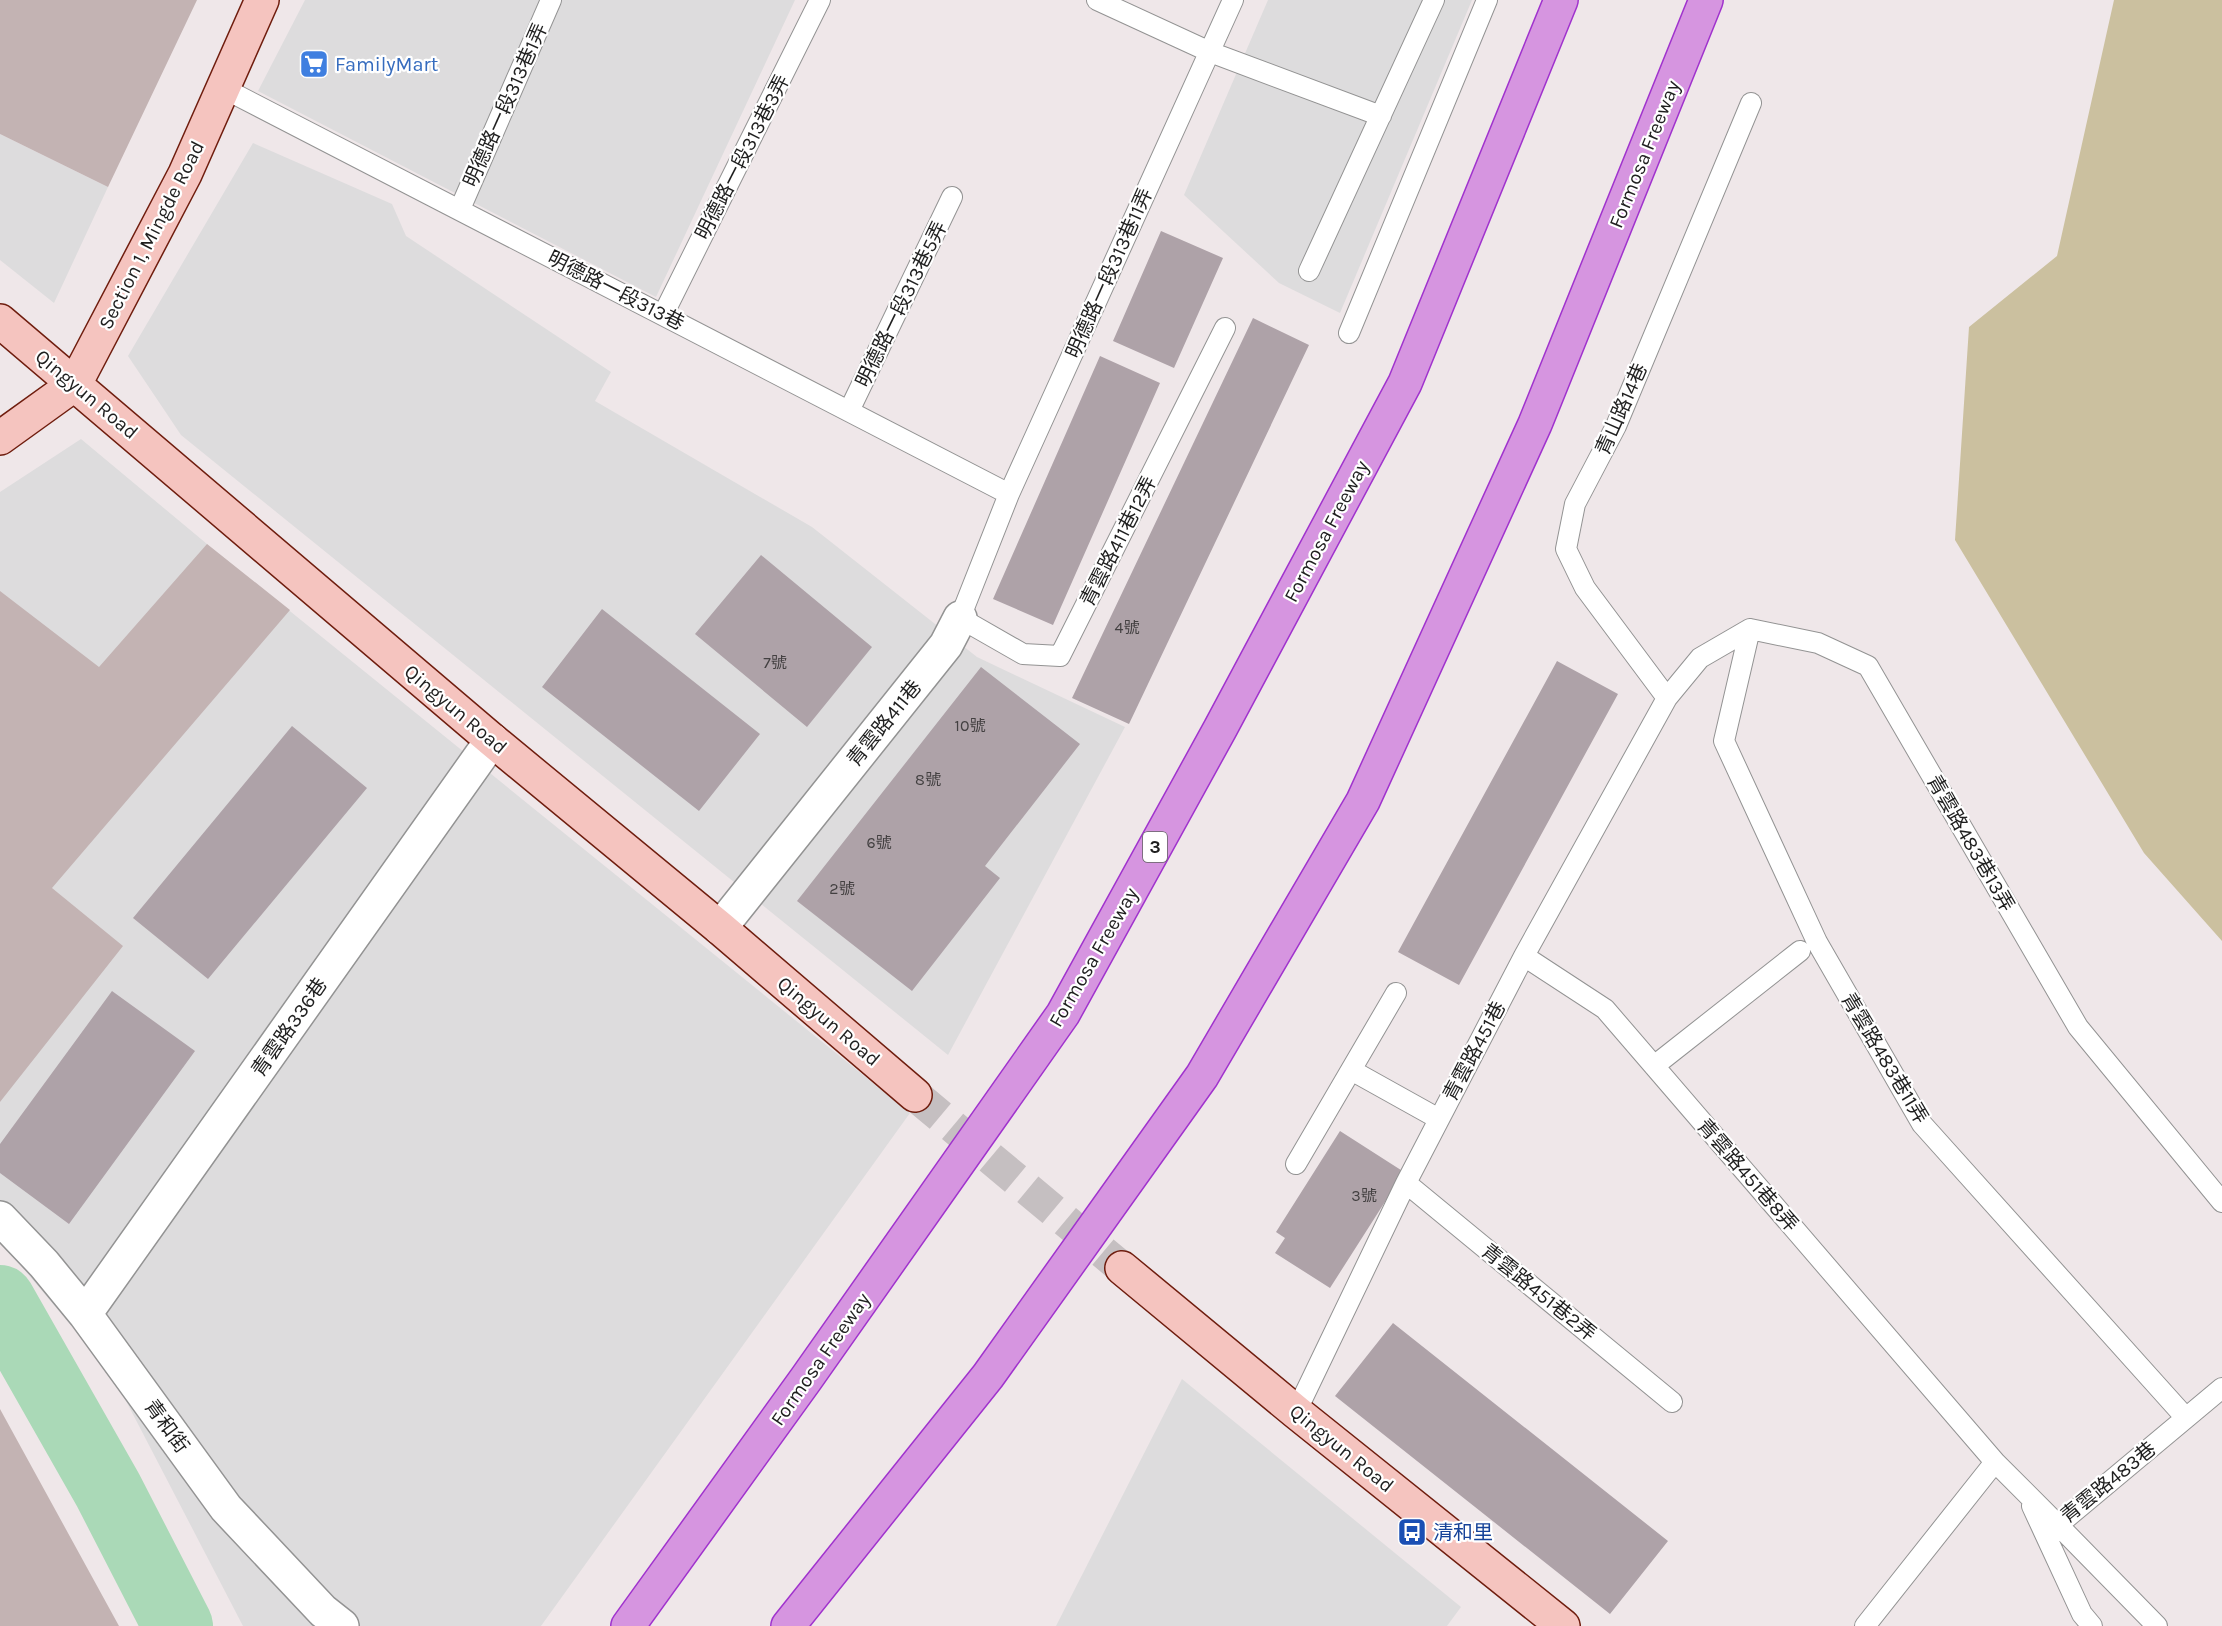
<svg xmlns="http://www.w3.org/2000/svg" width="2222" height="1626" font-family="Karla,'Noto Sans TC',sans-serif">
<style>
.residential{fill:#dddcdd}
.construction{fill:#c3b3b3}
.forest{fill:#cbc09f}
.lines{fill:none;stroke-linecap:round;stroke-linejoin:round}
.river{stroke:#aad9b7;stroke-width:70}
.building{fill:#aea2a8}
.secondary-tunnel{stroke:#c5bfc1;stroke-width:33;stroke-dasharray:33 16;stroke-linecap:butt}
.lane-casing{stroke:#939393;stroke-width:22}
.street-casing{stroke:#939393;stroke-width:36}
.secondary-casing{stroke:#6f1d0e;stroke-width:36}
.highway-casing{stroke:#a033cd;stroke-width:36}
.lane{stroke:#fff;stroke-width:20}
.street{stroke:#fff;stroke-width:33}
.secondary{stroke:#f5c4bf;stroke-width:33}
.highway{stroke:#d695e0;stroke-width:33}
.labels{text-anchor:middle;stroke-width:4.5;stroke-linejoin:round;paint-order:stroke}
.number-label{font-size:16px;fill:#434041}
.shield{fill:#fff;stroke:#626262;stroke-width:1.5}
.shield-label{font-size:18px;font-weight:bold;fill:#1f1f1f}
.shop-label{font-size:20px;fill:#366cbe;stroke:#fff;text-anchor:start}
.street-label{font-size:20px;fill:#1f1f1f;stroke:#fff}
.transit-label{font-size:20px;fill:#164399;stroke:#fff;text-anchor:start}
</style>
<rect width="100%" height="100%" fill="#efe7e9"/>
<!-- residential -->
<path class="residential" d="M305 0H795L656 297 258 91Z
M1268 0H1472L1340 313 1279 283 1184 195Z
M0 134 108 187 54 303 0 260Z
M253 143 392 204 406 236 611 372 595 401 812 527 977 657 1125 727 948 1055 181 435 128 356Z
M81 439 207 544 910 1113 541 1626H243L112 1374 0 1241V492Z
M1182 1379 1461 1607 1447 1626H1056Z"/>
<!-- construction -->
<path class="construction" d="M0 0H197L108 187 0 134Z
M207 544 290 610 52 888 123 946 0 1102V591L99 667Z
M0 1409 119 1626H0Z"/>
<!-- forest -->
<path class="forest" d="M2114 0H2222V941L2144 853 1955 540 1969 327 2057 256Z"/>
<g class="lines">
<!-- river -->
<path class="river" d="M0 1300 108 1490 178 1626"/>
</g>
<!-- building -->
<path class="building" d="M1161 231 1223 258 1174 368 1113 341Z
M1253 318 1309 345 1129 724 1072 698Z
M1100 356 1160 383 1053 625 993 599Z
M761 555 872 647 807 727 695 634Z
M602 609 760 734 699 811 542 687Z
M1557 661 1618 694 1459 985 1398 952Z
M981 667 1080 744 985 866 1000 878 912 991 797 901Z
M292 726 367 788 208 979 133 918Z
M112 991 195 1051 69 1224 0 1173V1144Z
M1340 1131 1404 1172 1330 1288 1275 1253 1285 1238 1276 1232Z
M1393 1323 1668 1541 1610 1614 1335 1396Z"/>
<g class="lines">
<!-- secondary-tunnel -->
<path class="secondary-tunnel" d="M915 1095 1122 1268"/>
<!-- lane casing -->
<g class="lane-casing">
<path id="lane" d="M1097 0 1210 52 1381 116
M223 88 1009 494
M460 209 551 0
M1309 271 1434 0
M663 315 820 0
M1225 328 1060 656 1023 654 960 618 1009 494 1233 0
M1349 333 1487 0
M849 411 952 197
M1750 629 1724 741 1817 942 1922 1124 2186 1418
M1667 698 1585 588 1566 549 1575 504 1616 426 1751 103
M1524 956 1605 1009 1995 1462
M1654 1066 1800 951
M1351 1070 1439 1119
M1296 1164 1396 993
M1406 1183 1672 1402
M1296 1412 1406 1183 1524 956 1667 698 1700 658 1750 629 1818 643 1868 666 2078 1027 2222 1202
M2032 1506 2082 1614 2092 1626
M2058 1525 2157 1626
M1865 1626 1995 1462 2058 1525 2222 1388"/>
</g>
<!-- street casing -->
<g class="street-casing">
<path id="street" d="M720 928 946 645 960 618
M0 1218 44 1264 85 1314 226 1508 323 1611 342 1626
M85 1314 492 740"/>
</g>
<!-- secondary casing -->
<g class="secondary-casing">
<path id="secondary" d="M0 321 492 740 720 928 915 1095
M0 438 75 384 185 174 262 0
M1122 1268 1296 1412 1563 1626"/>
</g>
<!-- highway casing -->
<g class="highway-casing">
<path id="highway" d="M628 1626 806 1379 1063 1014 1220 729 1405 383 1561 0
M788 1626 988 1376 1202 1076 1363 801 1535 424 1706 0"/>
</g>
<!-- lane -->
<use href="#lane" class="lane"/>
<!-- street -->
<use href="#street" class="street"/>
<!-- secondary -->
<use href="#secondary" class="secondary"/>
<!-- highway -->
<use href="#highway" class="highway"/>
</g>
<!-- icons -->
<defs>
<g id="supermarket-square" transform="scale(1.5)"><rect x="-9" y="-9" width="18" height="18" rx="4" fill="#3f7fe0" stroke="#fff"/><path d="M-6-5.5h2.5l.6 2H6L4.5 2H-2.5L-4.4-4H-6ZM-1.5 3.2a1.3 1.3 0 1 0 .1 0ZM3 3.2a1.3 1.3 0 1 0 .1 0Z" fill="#fff"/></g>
<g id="bus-square" transform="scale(1.5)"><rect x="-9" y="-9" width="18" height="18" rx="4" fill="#1a4fb4" stroke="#fff"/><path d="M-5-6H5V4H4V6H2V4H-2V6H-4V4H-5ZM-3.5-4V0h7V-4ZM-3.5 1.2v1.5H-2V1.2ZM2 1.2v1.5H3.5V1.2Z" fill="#fff"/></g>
</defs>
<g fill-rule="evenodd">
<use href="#supermarket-square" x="314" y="64"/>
<use href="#bus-square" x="1412" y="1532"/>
</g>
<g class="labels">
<!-- number labels -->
<g class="number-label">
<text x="1127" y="633">4號</text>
<text x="775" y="668">7號</text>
<text x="970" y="731">10號</text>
<text x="928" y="785">8號</text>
<text x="879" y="848">6號</text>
<text x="842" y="894">2號</text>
<text x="1364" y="1201">3號</text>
</g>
<!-- shield labels -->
<rect class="shield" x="1143" y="832" width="24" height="30" rx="4.5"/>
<g class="shield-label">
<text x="1155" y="853">3</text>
</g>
<!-- shop labels -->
<g class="shop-label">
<text x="335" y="71">FamilyMart</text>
</g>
<!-- street labels -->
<g class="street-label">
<text transform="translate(505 105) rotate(-66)" y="7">明德路一段313巷1弄</text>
<text transform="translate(1644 154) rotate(-68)" y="7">Formosa Freeway</text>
<text transform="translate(742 157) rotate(-63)" y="7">明德路一段313巷3弄</text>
<text transform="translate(151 235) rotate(-63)" y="7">Section 1, Mingde Road</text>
<text transform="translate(1109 273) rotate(-66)" y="7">明德路一段313巷11弄</text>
<text transform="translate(616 290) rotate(27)" y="7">明德路一段313巷</text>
<text transform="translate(901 304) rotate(-64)" y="7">明德路一段313巷5弄</text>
<text transform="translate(87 394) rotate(40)" y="7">Qingyun Road</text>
<text transform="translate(1621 409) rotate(-66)" y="7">青山路14巷</text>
<text transform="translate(1326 531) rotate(-62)" y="7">Formosa Freeway</text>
<text transform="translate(1118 541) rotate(-63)" y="7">青雲路411巷12弄</text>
<text transform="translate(456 709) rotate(40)" y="7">Qingyun Road</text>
<text transform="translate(884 723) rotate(-51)" y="7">青雲路411巷</text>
<text transform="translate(1971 843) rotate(60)" y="7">青雲路483巷13弄</text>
<text transform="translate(1093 957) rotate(-60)" y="7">Formosa Freeway</text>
<text transform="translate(829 1021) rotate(40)" y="7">Qingyun Road</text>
<text transform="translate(289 1027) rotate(-55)" y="7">青雲路336巷</text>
<text transform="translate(1474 1051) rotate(-62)" y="7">青雲路451巷</text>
<text transform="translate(1885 1058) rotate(59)" y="7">青雲路483巷11弄</text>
<text transform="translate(1748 1175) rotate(49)" y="7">青雲路451巷8弄</text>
<text transform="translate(1539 1292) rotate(39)" y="7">青雲路451巷2弄</text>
<text transform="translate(820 1359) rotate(-55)" y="7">Formosa Freeway</text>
<text transform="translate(167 1426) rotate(54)" y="7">青和街</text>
<text transform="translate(1342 1448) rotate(39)" y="7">Qingyun Road</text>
<text transform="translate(2108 1482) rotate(-39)" y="7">青雲路483巷</text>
</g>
<!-- transit labels -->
<g class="transit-label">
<text x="1433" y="1539">清和里</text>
</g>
</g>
</svg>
